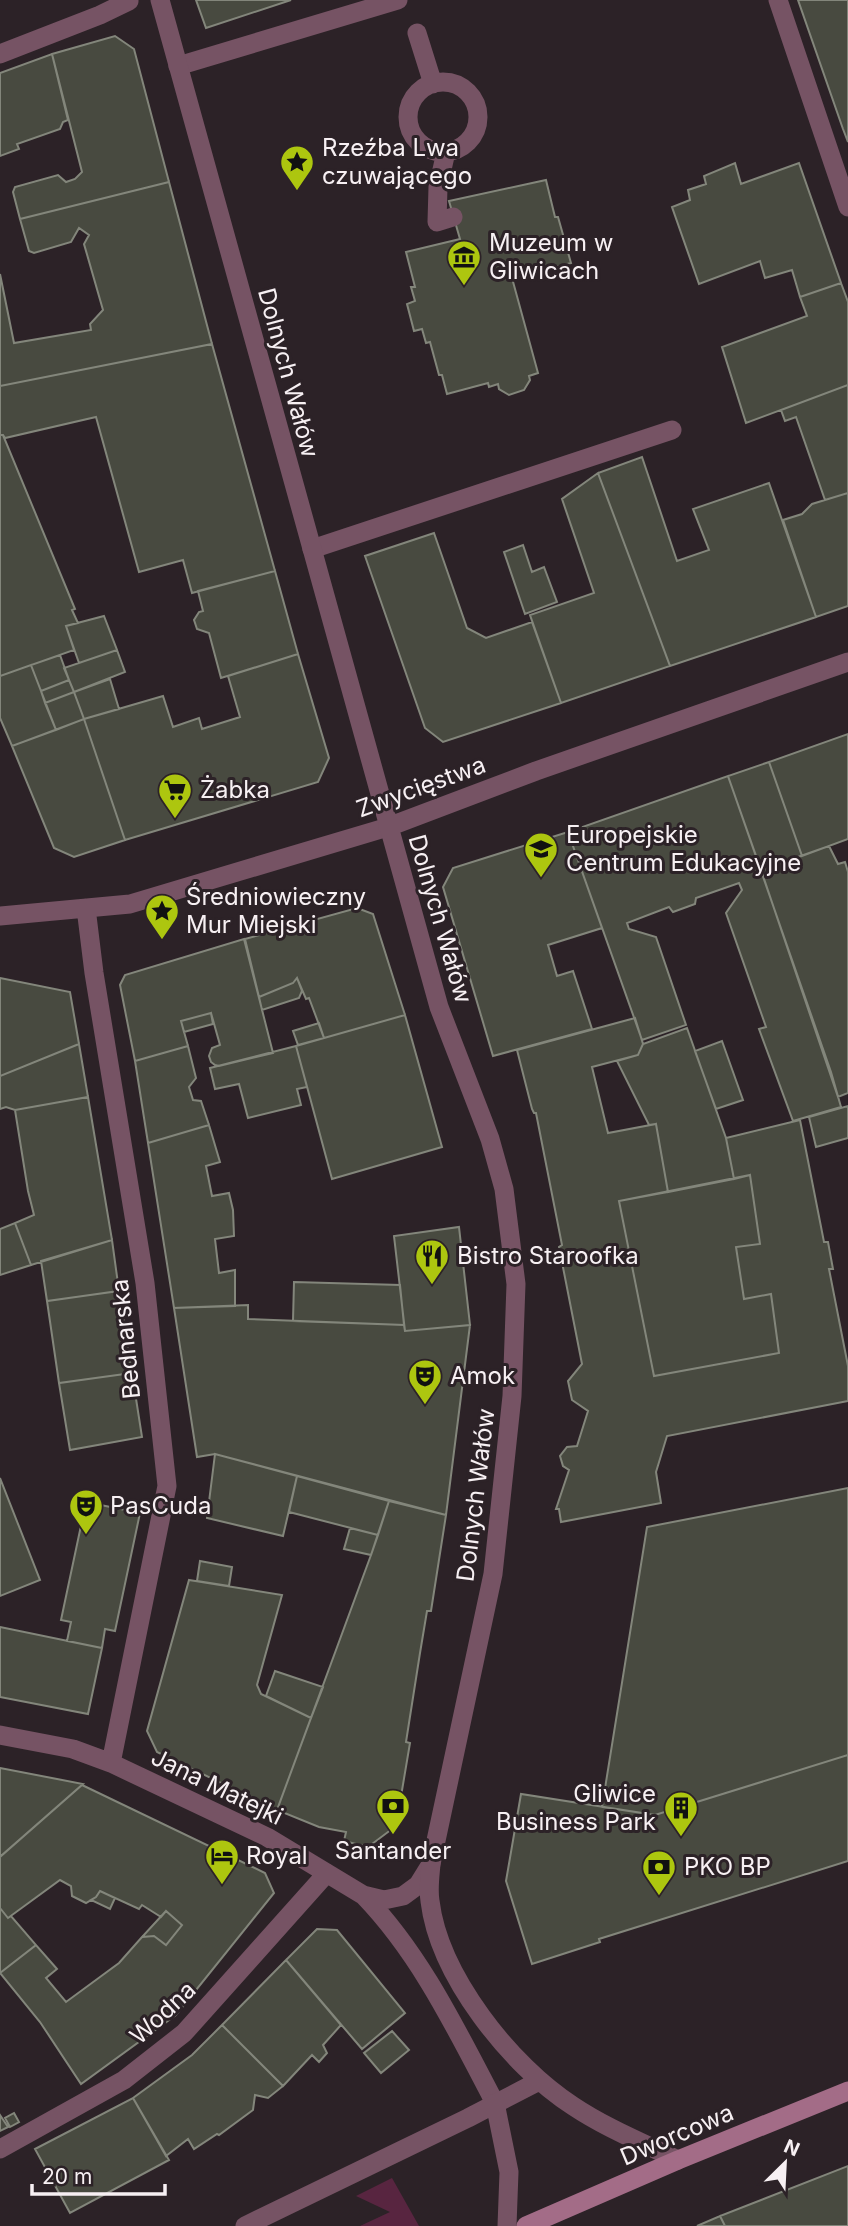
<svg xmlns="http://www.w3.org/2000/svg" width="848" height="2226" font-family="Inter,sans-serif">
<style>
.green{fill:#582540}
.building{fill:#484a40;stroke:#83867b;stroke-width:2}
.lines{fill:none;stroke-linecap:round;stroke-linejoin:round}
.service{stroke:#765364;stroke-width:19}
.minor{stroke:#765364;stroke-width:19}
.tertiary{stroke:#765364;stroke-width:19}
.secondary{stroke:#a36c87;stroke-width:19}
.labels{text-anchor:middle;stroke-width:6;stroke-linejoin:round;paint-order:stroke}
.poi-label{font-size:24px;fill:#f7f0f3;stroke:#2c2227;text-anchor:start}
.street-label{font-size:24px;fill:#f7f0f3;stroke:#2c2227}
</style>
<rect width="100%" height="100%" fill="#2c2227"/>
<!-- green -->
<path class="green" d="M392 2178 419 2226H360L390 2212 356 2196Z"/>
<!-- building -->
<path class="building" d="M196 0H291L206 28Z
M798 0H848V142L843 129Z
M115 36 134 49 169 182 20 219 13 192 15 187 58 175 66 182 75 179 82 172 52 54Z
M52 54 68 120 63 122 60 129 17 144 19 149 0 156V73Z
M735 163 741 184 799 163 841 283 800 297 792 270 765 278 760 261 699 284 672 207 690 200 688 190 706 184 704 176Z
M546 180 555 217H558L571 263 512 278 538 373 529 376 530 380 524 390 509 395 499 389 498 384 489 387 488 383 447 394 442 375H439L430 342 426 343 422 329 414 331 407 304 415 301 411 287H415L406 252 460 239 449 201Z
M169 182 212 344 0 386V274L14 343 91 330 90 324 103 310 84 244 89 235 79 228 71 242 34 253 29 251 20 219Z
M841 283 848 302V385L746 423 722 347 807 316 800 297Z
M212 344 275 571 192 593 183 560 139 572 96 417 5 438 3 435H0V386Z
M848 385V493L825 500 796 417 785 421 781 410Z
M0 435H3L75 609 72 610 78 623 66 626 74 650 0 676Z
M642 457 677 561 709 550 693 509 769 483 816 617 670 666 598 473Z
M598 473 670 666 561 703 530 615 594 593 562 499Z
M848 493V606L816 617 783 520 802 514 812 504Z
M434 533 467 628 486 638 532 622 561 703 443 742 425 728 365 556Z
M523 545 532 572 544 567 557 602 525 614 504 552Z
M275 571 298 654 221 678 209 633 197 629 194 620 199 612 203 611 198 591Z
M104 616 117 650 79 663 66 626Z
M117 650 125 672 74 692 64 668Z
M298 654 329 758 318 782 125 840 84 719 163 696 173 727 199 718 202 729 240 717 228 676Z
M60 655 69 680 41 691 31 665Z
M31 665 56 730 12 746 0 718V676Z
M110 679 119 709 84 719 74 692Z
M69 680 74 692 45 703 41 691Z
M74 692 84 719 56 730 45 703Z
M84 719 125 840 74 857 54 848 12 746Z
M848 734V839L802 856 769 762Z
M769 762 802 856 761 870 728 776Z
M728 776 831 1072 841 1107 793 1121 759 1029 766 1027 726 913 742 890 739 883 696 898 695 904 673 912 669 907 627 923 629 929 656 937 686 1025 642 1040 568 832Z
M568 832 602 928 548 945 557 976 573 971 592 1029 493 1056 443 887 453 868Z
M829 846 838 864 845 862 848 872V1093L838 1097 761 870Z
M357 908 373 914 405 1015 324 1038 309 998 306 999 297 978 293 983 259 997 245 939Z
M244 939 273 1053 219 1066 215 1065 211 1062 209 1056 212 1048 220 1045 211 1013 181 1021 188 1046 135 1061 120 985 125 975Z
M0 978 70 992 79 1044 0 1076Z
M297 978 302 991 299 998 262 1010 259 997 293 983Z
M211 1013 213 1024 184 1032 181 1021Z
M405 1015 442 1147 332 1179 296 1046Z
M635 1018 643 1044 638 1055 592 1067 608 1133 656 1124 668 1192 619 1201 654 1376 779 1353 771 1294 744 1299 736 1247 760 1244 750 1175 734 1179 726 1138 800 1120 824 1242H828L833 1269H829L848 1366V1401L667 1436 656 1472 661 1503 561 1522 559 1509H556L569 1470 563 1466 560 1456 567 1447 577 1446 588 1411 572 1400 568 1381 582 1364 559 1247 562 1245 536 1113H534L532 1109 517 1050Z
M319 1023 324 1038 298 1045 293 1031Z
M687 1028 726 1138 734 1179 668 1192 656 1124 649 1125 617 1061 638 1055 643 1044Z
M722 1041 743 1100 716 1109 695 1051Z
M79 1044 88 1097 15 1110 6 1107 0 1109V1076Z
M188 1046 196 1078 189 1087 193 1100 201 1101 209 1125 148 1143 135 1061Z
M296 1046 307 1087 297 1089 301 1105 248 1118 239 1084 215 1089 210 1068Z
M88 1097 112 1240 31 1265 15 1223 34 1215 28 1191 15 1110Z
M848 1106V1138L816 1147 809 1117Z
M209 1125 220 1162 206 1166 212 1196 229 1193 233 1210 234 1236 215 1239 219 1273 235 1270V1306L174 1308 148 1143Z
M750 1175 760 1244 736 1247 744 1299 771 1294 779 1353 654 1376 619 1201Z
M15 1223 31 1265 0 1275V1229Z
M459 1227 470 1325 405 1331 394 1236Z
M112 1240 119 1291 47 1301 41 1261Z
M294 1282 400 1285 404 1325 293 1321Z
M119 1291 132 1373 59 1383 47 1301Z
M248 1305V1319L404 1325 405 1331 470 1325 446 1515 215 1454 197 1457 174 1308Z
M132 1373 142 1437 70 1450 59 1383Z
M215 1454 297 1476 283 1536 207 1518Z
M297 1476 389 1501 378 1535 289 1512Z
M0 1478 40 1580 0 1596Z
M848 1488V1755L655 1815 602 1807 647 1527Z
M389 1501 446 1515 431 1611H427L420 1653 406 1742 410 1743 396 1826 368 1847 344 1841 346 1832 319 1827 277 1810 371 1555Z
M86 1502 140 1513 115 1631 105 1629 102 1648 67 1641 71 1622 61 1620Z
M350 1528 378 1535 371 1555 344 1549Z
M200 1561 232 1567 229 1586 197 1581Z
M189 1580 282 1595 257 1685 261 1694 311 1718 277 1810 157 1752 147 1731Z
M0 1627 102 1648 88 1714 0 1697Z
M275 1671 323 1687 311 1718 266 1696Z
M848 1755V1861L599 1939 600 1942 532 1964 506 1881 521 1794 655 1815Z
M0 1768 83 1784 2 1855H0Z
M82 1785 265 1873 274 1893 176 2015 81 2084 40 2022 0 1973 36 1945 57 1969 46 1978 66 2002 119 1963 142 1937 154 1936 166 1945 182 1925 166 1911 161 1917 142 1905 139 1909 100 1891 96 1897 86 1903 72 1896 71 1886 60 1880 8 1918 0 1908V1857Z
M100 1891 115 1898 110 1909 91 1900 96 1897Z
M0 1908 8 1918 11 1916 36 1945 0 1973Z
M166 1911 182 1925 166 1945 154 1936 142 1937Z
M317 1929 337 1930 405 2013 362 2049 286 1960Z
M286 1960 341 2025 323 2045 327 2053 319 2062 312 2055 283 2086 222 2025Z
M222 2025 283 2086 268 2098 255 2095 253 2110 219 2135 217 2134 194 2149 188 2139 166 2156 133 2098 192 2055Z
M392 2031 409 2050 381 2073 364 2053Z
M133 2098 169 2160 70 2213 35 2149Z
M14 2113 19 2122 10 2127 5 2118Z
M0 2115 8 2127 0 2131Z
M848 2166V2226H725L720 2216Z
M720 2216 725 2226H697Z"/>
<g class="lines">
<!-- service -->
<path class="service" d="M778 0 848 207
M417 33 433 84
M408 117a35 35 0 1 1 70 0a35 35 0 1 1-70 0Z
M446 152 438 187 437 222 453 217
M312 549 672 430"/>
<!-- minor -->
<path class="minor" d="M0 54 100 15 129 1
M178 66 398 0
M86 908 94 973 145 1283 167 1486 111 1763
M0 916 130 904 388 827
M0 1735 73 1749 111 1763 267 1837 363 1895 384 1900 403 1896 418 1885 431 1864
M364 1896C421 1955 457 2031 495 2103
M0 2149 124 2080 184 2033 327 1873"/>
<!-- tertiary -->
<path class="tertiary" d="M160 0 439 1007 490 1139 504 1189 516 1284 512 1396 493 1574 431 1864C430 1876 428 1889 430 1901 439 1976 511 2066 573 2106 606 2128 643 2143 678 2160
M388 827 536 771 848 662
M495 2103 509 2172 507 2226
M245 2226 468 2118 539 2081"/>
<!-- secondary -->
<path class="secondary" d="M526 2226 678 2160 848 2091"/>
</g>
<!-- icons -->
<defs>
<g id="sight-pin" transform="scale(1.75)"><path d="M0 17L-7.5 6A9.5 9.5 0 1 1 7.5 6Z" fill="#adc60f" stroke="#2c2227"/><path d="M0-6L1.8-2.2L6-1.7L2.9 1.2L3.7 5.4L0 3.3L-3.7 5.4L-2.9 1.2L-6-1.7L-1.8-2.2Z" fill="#111"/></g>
<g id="museum-pin" transform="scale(1.75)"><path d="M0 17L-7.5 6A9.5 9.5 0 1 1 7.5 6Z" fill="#adc60f" stroke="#2c2227"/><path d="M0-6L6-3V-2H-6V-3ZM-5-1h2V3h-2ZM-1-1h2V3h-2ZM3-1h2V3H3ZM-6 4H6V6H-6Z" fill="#111"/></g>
<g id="supermarket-pin" transform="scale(1.75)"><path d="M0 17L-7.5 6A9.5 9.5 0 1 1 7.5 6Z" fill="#adc60f" stroke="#2c2227"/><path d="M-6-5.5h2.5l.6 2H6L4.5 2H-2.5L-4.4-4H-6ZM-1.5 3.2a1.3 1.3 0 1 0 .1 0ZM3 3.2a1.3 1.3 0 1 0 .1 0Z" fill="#111"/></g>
<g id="university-pin" transform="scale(1.75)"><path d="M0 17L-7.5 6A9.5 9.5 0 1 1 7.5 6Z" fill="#adc60f" stroke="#2c2227"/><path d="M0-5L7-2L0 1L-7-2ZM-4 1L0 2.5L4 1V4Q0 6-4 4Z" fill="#111"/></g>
<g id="restaurant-pin" transform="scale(1.75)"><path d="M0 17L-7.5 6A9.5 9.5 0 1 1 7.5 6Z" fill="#adc60f" stroke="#2c2227"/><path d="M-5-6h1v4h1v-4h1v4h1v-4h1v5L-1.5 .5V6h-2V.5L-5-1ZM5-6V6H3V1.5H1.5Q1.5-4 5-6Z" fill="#111"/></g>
<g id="theatre-pin" transform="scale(1.75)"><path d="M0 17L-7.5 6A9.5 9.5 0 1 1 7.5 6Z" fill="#adc60f" stroke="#2c2227"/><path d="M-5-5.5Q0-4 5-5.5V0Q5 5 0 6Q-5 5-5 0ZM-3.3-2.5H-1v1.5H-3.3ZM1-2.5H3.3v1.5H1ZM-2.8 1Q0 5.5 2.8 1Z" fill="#111"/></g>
<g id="bank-pin" transform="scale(1.75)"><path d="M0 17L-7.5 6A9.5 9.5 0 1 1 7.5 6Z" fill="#adc60f" stroke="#2c2227"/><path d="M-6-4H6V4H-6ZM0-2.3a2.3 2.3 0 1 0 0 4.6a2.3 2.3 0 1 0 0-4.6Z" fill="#111"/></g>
<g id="building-pin" transform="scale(1.75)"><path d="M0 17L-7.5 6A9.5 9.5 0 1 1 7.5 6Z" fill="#adc60f" stroke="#2c2227"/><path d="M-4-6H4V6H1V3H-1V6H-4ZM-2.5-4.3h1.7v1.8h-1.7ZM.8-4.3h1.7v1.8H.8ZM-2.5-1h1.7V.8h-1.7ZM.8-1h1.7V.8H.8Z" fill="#111"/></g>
<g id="hotel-pin" transform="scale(1.75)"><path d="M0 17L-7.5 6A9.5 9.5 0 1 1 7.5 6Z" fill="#adc60f" stroke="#2c2227"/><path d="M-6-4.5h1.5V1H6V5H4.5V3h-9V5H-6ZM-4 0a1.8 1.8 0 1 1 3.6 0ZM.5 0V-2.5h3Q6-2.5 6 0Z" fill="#111"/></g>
</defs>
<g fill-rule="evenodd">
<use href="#sight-pin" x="297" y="162"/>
<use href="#museum-pin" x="464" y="257"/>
<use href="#supermarket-pin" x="175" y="790"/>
<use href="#university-pin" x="541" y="849"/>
<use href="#sight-pin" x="162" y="911"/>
<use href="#restaurant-pin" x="432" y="1256"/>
<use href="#theatre-pin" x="425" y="1376"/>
<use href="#theatre-pin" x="86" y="1506"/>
<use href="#bank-pin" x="393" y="1806"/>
<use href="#building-pin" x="681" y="1808"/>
<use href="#hotel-pin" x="222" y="1856"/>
<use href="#bank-pin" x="659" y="1867"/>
</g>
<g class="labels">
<!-- poi labels -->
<g class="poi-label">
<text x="322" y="156">Rzeźba Lwa<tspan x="322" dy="28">czuwającego</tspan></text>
<text x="489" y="251">Muzeum w<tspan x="489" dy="28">Gliwicach</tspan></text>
<text x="200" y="798">Żabka</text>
<text x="566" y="843">Europejskie<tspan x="566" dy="28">Centrum Edukacyjne</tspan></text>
<text x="186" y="905">Średniowieczny<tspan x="186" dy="28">Mur Miejski</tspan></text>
<text x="457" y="1264">Bistro Staroofka</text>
<text x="450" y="1384">Amok</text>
<text x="110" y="1514">PasCuda</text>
<text x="656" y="1802" text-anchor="end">Gliwice<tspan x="656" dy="28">Business Park</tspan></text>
<text x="393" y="1859" text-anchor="middle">Santander</text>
<text x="246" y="1864">Royal</text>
<text x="684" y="1875">PKO BP</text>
</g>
<!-- street labels -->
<g class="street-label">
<text transform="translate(288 373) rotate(75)" y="8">Dolnych Wałów</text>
<text transform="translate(421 787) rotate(-20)" y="8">Zwycięstwa</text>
<text transform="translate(440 919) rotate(74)" y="8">Dolnych Wałów</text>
<text transform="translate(126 1339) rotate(-96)" y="8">Bednarska</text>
<text transform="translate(476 1495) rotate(-83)" y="8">Dolnych Wałów</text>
<text transform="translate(217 1787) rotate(26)" y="8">Jana Matejki</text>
<text transform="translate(163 2013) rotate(-43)" y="8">Wodna</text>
<text transform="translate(677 2135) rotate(-23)" y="8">Dworcowa</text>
</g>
</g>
<!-- north arrow -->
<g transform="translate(785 2163) rotate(24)" stroke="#2c2227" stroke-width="5" paint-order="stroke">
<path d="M0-5L12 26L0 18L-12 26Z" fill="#f7f0f3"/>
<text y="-10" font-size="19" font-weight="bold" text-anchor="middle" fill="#f7f0f3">N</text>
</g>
<!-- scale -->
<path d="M32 2184v10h133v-10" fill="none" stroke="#f7f0f3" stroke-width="3.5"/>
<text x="42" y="2184" font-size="21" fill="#f7f0f3" stroke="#2c2227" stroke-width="5" paint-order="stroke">20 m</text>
</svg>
